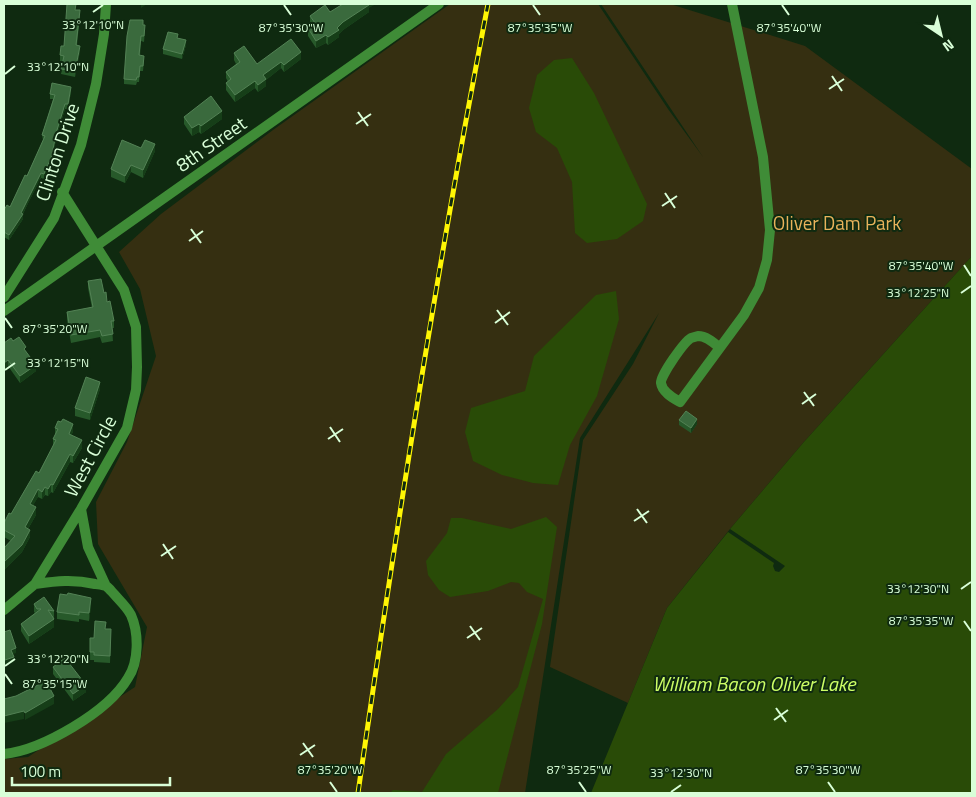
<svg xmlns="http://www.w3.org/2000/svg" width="976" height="797" font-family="'Titillium Web',sans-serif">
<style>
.green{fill:#352f11}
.water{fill:#294b07}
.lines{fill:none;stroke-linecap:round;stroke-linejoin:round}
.street{stroke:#3f8c37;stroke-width:10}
.rail-casing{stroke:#fff604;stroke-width:5}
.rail{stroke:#0f2a10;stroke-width:3;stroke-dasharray:9;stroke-linecap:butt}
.wall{fill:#27592a}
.shaded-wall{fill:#163e18}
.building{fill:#3a6a3d;stroke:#538255}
.ticks{fill:none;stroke:#d9ffd8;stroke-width:2}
.labels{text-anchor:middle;stroke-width:4;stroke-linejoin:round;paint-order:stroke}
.street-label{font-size:19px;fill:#d9ffd8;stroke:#0f2a10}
.park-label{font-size:19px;fill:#e8b25b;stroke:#0f2a10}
.water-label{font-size:20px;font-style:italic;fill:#cdff66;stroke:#0f2a10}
.ticks-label{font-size:12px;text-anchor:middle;fill:#d9ffd8;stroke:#0f2a10;stroke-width:4;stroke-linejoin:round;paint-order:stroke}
</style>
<rect width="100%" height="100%" fill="#0f2a10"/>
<!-- green -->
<path class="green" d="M450 4H598L668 109 703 157 601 4H670L805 46 972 169V256L803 443 730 529 667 608 628 703 550 667 583 440 633 364 659 313 580 438 525 793H4V759L28 757 135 687 147 627 98 544 96 502 127 442 156 356 140 289 119 252 161 214 273 130Z"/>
<!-- water -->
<path class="water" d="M572 58 594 93 647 204 643 221 617 239 587 243 575 233 572 182 557 148 536 132 529 108 537 75 554 60Z
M972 256V793H591L667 608 728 532 774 563 773 566 775 571 779 572 785 566 730 529 803 443Z
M616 291 619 319 597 396 570 445 558 485 533 483 502 475 473 461 465 432 471 408 525 391 534 356 596 295Z
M546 517 557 527 542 624 498 793H390L393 790 422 792 446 754 498 709 518 687 543 599 527 592 519 583 511 582 488 591 450 597 439 590 428 575 426 561 447 533 451 518H462L511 529Z"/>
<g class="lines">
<!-- street -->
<path class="street" d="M4 297 54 218 81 145 96 84 104 34 106 4
M4 311 439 4
M719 347C713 342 706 336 698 336 698 336 691 338 691 338 684 342 660 376 661 383 662 392 673 398 680 402L744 315 759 288 767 260 770 230 763 157 732 4
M81 509 88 547 106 586
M4 610 35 584 81 509 127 428 136 390 137 367 136 327 124 290 62 192
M4 754C42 750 108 712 128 678 139 662 139 633 131 615 127 607 120 601 114 594 112 592 109 588 106 586 103 585 98 584 95 584 73 579 57 581 35 584"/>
<!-- rail casing -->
<g class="rail-casing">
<path id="rail" d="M358 793C396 529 437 266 488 4"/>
</g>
<!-- rail -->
<use href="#rail" class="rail"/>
</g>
<!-- wall -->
<path class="wall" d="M369 8V12L343 30 339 34V37L328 45 326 43 316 48 308 36V28L311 26 310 24V16L330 12Z
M76 10 80 15 77 45 80 51 75 77 61 74 63 61H60V55L64 46Z
M143 25 145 30 144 42 141 41 140 56 144 61 143 71H140L139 82H137L136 85 124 84V79Z
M178 38 186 45 182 59 163 54V49Z
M234 53 257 64 301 59 284 72 281 68 266 80V86L258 92 255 88 235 102 226 90V83L228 82 226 78V72L236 64 234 60Z
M71 92 68 109H65L57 135 51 163 44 179 41 178 29 201 23 214V219L9 240 4 237V210L10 207 27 176 43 140 42 135 53 99H50V94Z
M184 117 222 119 201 134 199 132 192 136 184 124Z
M141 148 155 151 143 178 131 172 125 183 111 177V169Z
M88 281 104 293 114 321V328H112L113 341 102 343 100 337 71 343 67 320V312L92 308 88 288Z
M13 341 26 351 36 371 20 383 8 366 4 343Z
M100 389 90 420 75 416V408Z
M679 420 697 424 691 433 679 425Z
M55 428 73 432 71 435 82 448 73 463 70 462 53 493 51 492 48 496 45 495 42 499 38 497 33 505 36 515 28 529 30 537 22 552 4 570V548L11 541 4 537V523L11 514 39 473 53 446V439L55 435Z
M34 604 54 611V627L29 644 21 631V624L35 613 34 612Z
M91 606 89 621 79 619V622L57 619V612Z
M106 629H111L110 663 94 662V660H90V638H94Z
M53 667 86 692 73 701 53 674Z"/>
<!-- shaded-wall -->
<path class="shaded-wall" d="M141 4H147L141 8Z
M367 4H376L369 8V12L343 30 339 34V37L328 45V37L343 22Z
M326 35V43L316 48V41Z
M186 40V45L182 59V54Z
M80 46V51L75 77V71Z
M301 52V59L284 72V65Z
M281 62V68L266 80V86L258 92V85L263 75Z
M255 81V88L235 102V95Z
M71 87V92L68 109V104Z
M65 104V109L57 135 51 163 44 179V174Z
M222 111V119L201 134V126Z
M199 124V132L192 136V128Z
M155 144V151L143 178V170Z
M131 165V172L125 183V176Z
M41 173V178L22 215 23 214V219L9 240V235L21 213Z
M8 360V366L4 370V363Z
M36 365V371L20 383V376Z
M100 382V389L90 420V413Z
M697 419V424L691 433V428Z
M73 424V432L69 441V434Z
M82 440V448L73 463V456Z
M70 454V462L53 493V485Z
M51 484V492L48 496V489Z
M45 487V495L42 499V492Z
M38 489V497L30 511V504Z
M36 507V515L25 534V527Z
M30 530V537L22 552 4 570V562Z
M91 598V606L89 621V613Z
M54 619V627L29 644V636Z
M16 648V653L11 655V650Z
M14 657V662L5 665V660Z
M86 685V692L73 701V694Z
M54 696V704L25 720V713Z
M24 711V719L4 723V716Z"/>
<!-- building -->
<path class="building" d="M67 4H76L75 10H80L76 45 80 46 75 71 61 69 64 56 60 55 61 46H64Z
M343 4H369V5L343 22 337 28 339 30 328 37 326 35 316 41 308 28 315 23 310 16 325 5 330 12Z
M130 20H143V25H145L144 36H141L139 55 144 56 143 66H140L139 77H137L136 80 124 79 127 36Z
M168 32 178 34 177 38 186 40 182 54 163 49Z
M291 39 301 52 284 65 281 62 263 75 266 79 258 85 255 81 235 95 226 83 231 79 226 72 240 62 234 53 244 46 257 64Z
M52 83 71 87 68 104H65L57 130 51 158 44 174 41 173 21 213 23 214 9 235 4 232V210L7 205 10 207 25 175 27 176 45 136 42 135 55 95 50 94Z
M211 96 222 111 201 126 199 124 192 128 184 117Z
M122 140 141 148 145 140 155 144 143 170 131 165 125 176 111 169Z
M101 279 104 293 106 292 107 302 110 301 114 321H111L113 334 102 336 100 330 71 335 67 312 93 307 88 281Z
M19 337 26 347 24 349 36 365 20 376 8 360 4 363V345L5 344 4 343 11 338 13 341Z
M86 377 100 382 90 413 75 408Z
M686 411 697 419 691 428 679 420Z
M63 419 73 424 69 434 82 440 73 456 70 454 53 485 51 484 48 489 45 487 42 492 38 489 30 504 36 507 25 527 30 530 22 545 4 562V548L15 536 4 530V523L9 513 11 514 36 471 39 473 56 440 53 439 58 429 55 428 58 421 61 422Z
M68 593 91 598 89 613 79 612V615L57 612 60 594 67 595Z
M44 597 54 611 48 610 54 619 29 636 21 624 41 609H37L34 604Z
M95 621 106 622 105 629H111L110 656 94 655V652H90V638H94Z
M10 630 16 648 11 650 14 657 5 660 4 656V632Z
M65 658 86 685 73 694 53 667Z
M46 681 54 696 25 713 24 711 4 716V699L16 696Z"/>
<!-- ticks -->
<path class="ticks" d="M284 5 291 15M533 5 540 15M782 5 789 15M93 12 103 5M5 74 15 66M832 76 842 91M829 89 844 79M358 112 368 126M356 124 371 114M665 193 675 208M662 206 677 196M191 229 201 243M189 241 203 231M964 265 971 276M961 293 971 286M497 310 508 325M5 318 12 328M495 323 510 312M5 370 15 363M804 392 814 406M802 404 816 394M330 427 340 442M328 439 343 429M637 509 647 523M634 521 649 511M163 544 173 559M161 556 176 546M961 589 971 582M964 621 971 631M470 626 480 640M467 638 482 628M5 666 15 659M5 674 12 684M776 708 786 722M774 720 788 710M303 743 313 757M300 755 315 745M330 782 337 792M579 782 586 792M828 782 835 792M671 792 681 785"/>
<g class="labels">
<!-- street labels -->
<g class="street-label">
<text transform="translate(211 144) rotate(-35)" y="7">8th Street</text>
<text transform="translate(57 152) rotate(-72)" y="7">Clinton Drive</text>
<text transform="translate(90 456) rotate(-62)" y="7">West Circle</text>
</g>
<!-- park labels -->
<g class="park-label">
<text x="837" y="230">Oliver Dam Park</text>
</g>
<!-- water labels -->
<g class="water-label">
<text x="754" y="691">William Bacon Oliver Lake</text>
</g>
</g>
<g class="ticks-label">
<text x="93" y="29">33°12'10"N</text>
<text x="291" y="32">87°35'30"W</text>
<text x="540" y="32">87°35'35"W</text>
<text x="789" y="32">87°35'40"W</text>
<text x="58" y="71">33°12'10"N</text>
<text x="921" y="270">87°35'40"W</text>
<text x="918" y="297">33°12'25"N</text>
<text x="55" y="333">87°35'20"W</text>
<text x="58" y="367">33°12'15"N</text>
<text x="918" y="593">33°12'30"N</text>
<text x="921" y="625">87°35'35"W</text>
<text x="58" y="663">33°12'20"N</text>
<text x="55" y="688">87°35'15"W</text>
<text x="330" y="774">87°35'20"W</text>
<text x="579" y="774">87°35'25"W</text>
<text x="828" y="774">87°35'30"W</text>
<text x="681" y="777">33°12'30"N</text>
</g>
<!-- border -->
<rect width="976" height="797" fill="none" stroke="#d9ffd8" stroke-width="10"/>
<!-- north arrow -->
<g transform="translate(941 35) rotate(145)" stroke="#0f2a10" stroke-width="4" paint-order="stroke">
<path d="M0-4L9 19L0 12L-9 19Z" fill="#d9ffd8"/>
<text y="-8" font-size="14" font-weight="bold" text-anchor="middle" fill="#d9ffd8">N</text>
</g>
<!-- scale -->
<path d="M12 777v8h158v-8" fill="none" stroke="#d9ffd8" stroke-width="2.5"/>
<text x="20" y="777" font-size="15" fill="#d9ffd8" stroke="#0f2a10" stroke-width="4" paint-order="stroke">100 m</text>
</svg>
